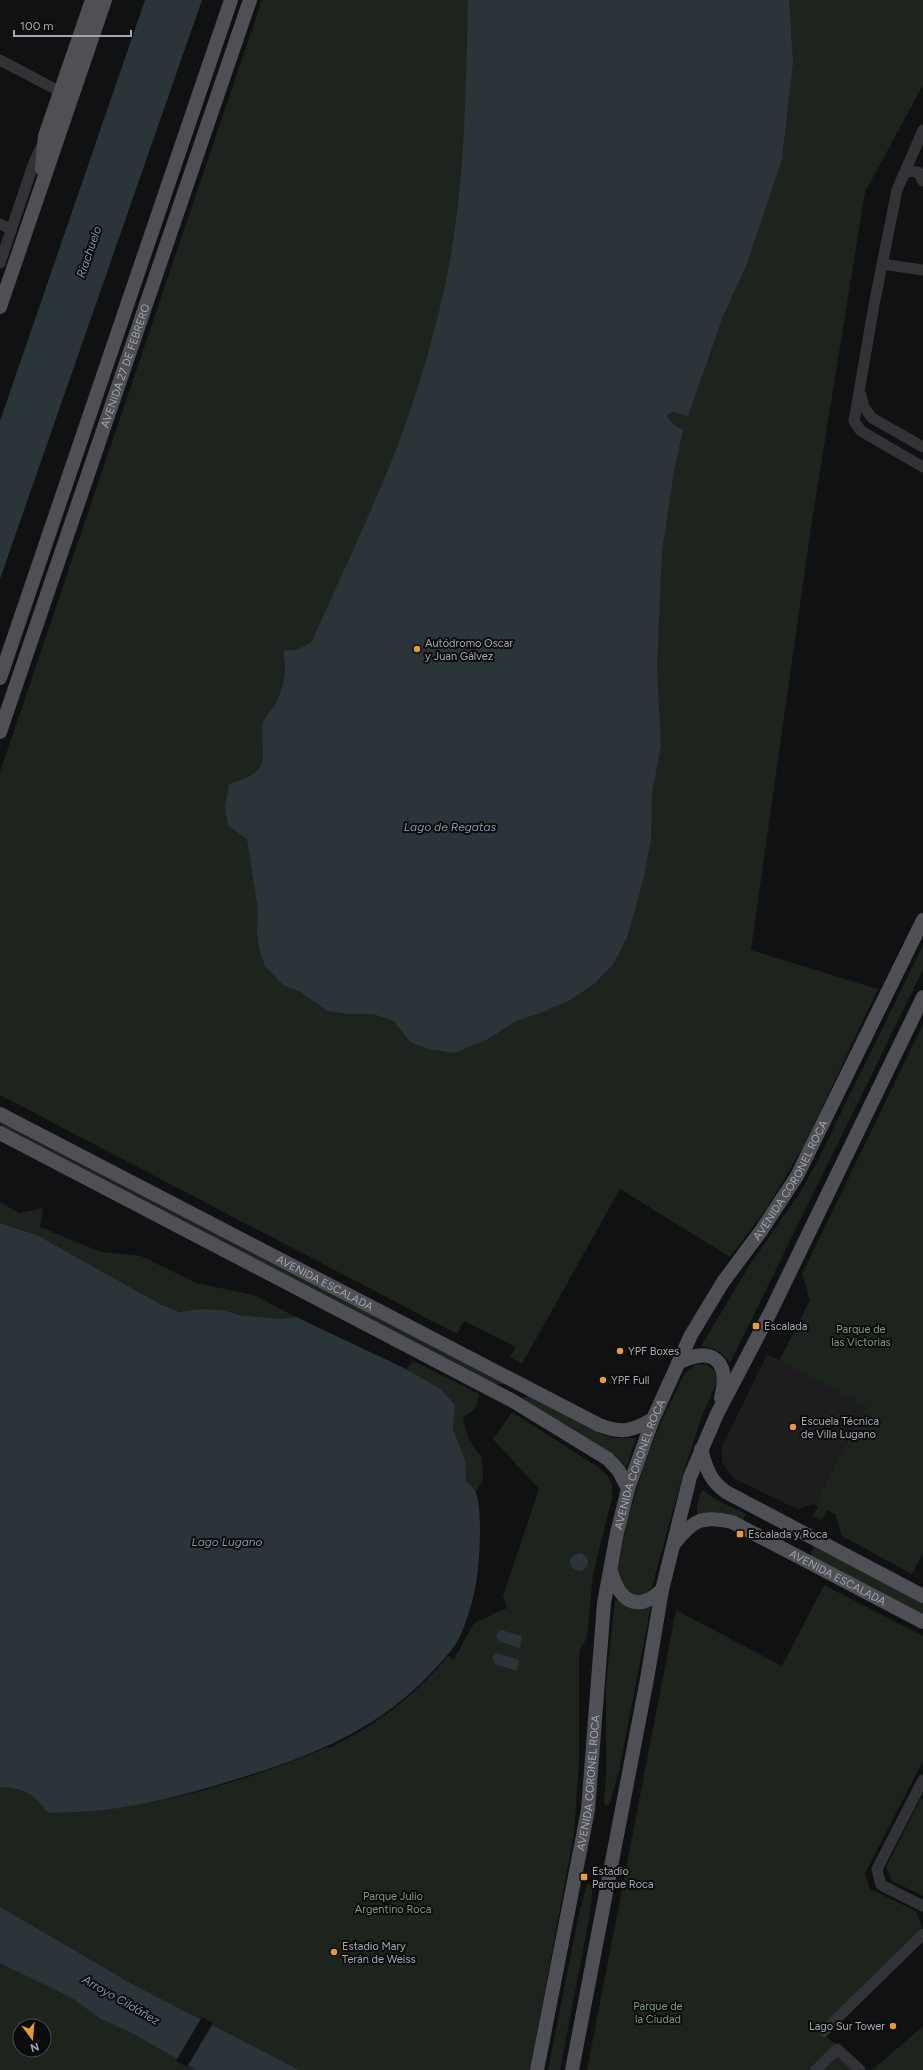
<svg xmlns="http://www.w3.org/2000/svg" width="923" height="2070" font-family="Figtree,sans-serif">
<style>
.built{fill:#1d1d1f}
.green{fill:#1d241d;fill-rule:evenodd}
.water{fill:#2b3439}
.pier{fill:#101112}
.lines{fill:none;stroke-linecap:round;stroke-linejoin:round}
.minor{stroke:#323337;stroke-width:11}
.major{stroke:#4e5055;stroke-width:14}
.poi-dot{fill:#e79c33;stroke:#0c0c0d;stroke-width:1.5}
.labels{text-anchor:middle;stroke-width:4;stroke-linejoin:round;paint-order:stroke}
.street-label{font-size:11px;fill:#a2a8b2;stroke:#0c0c0d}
.poi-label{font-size:11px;fill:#a2a8b2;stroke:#0c0c0d;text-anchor:start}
.park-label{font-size:11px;fill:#7b9c7a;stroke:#0c0c0d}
.water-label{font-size:12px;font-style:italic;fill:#7a99ac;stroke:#0c0c0d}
</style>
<rect width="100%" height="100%" fill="#101112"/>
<!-- built -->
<path class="built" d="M767 1354 866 1407 814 1504 797 1509 733 1478 722 1462V1447Z"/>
<!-- green -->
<path class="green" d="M262 0H923V85L865 192 811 527 751 950 878 989 805 1144 767 1208 730 1257 620 1189 522 1364 510 1357 516 1347 464 1321 457 1334 0 1095V772Z
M923 945V970L730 1363C722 1352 714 1347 701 1346L749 1266 799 1194 816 1164Z
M923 1024V1553L912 1574 842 1536 835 1514 827 1510 822 1520 813 1516 818 1506 814 1504 866 1407 779 1361 810 1300 802 1274Z
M0 1120 506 1383 505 1384H494L0 1127Z
M0 1202 19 1213 43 1208 40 1227 101 1252 141 1256 196 1283 254 1295 296 1317 280 1319 240 1315 223 1310 200 1309 179 1312 160 1304 37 1235 0 1223Z
M414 1361 479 1394C478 1405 474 1412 463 1417 465 1431 472 1448 482 1457L483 1480 476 1492 465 1481V1459L453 1429 455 1405 441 1389 406 1369Z
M706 1364 714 1370 717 1382 702 1416 683 1474 652 1587 645 1594 630 1596 617 1576 618 1566 628 1519 643 1469 662 1419 685 1373 695 1365Z
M531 1396 603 1435 613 1438H636L627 1467 608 1453 522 1401V1398Z
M512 1412 598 1467 607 1475 612 1485V1498L593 1574 587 1638 579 1651V1762L574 1834 530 2070H0V1787C27 1789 32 1793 48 1813 67 1812 87 1812 106 1809 181 1800 258 1777 327 1747L330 1748C376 1725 416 1695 448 1656L454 1659 474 1623 507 1608 503 1596 539 1489 493 1439ZM20 2026H44V2050H20Z
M702 1489 713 1498 746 1514 742 1523 697 1517V1507Z
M814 1546 923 1603V1615L810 1556Z
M824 1585 923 1636V1761L865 1873 870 1889 916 1911 922 1927 818 2029 865 2070H587L676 1610 782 1666Z
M615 1600 651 1606 619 1771 609 1805 606 1806 604 1802 606 1775V1683Z
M921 1798H923V1896L892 1881 886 1867Z
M587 1884 593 1885 589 1920 560 2070H548L578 1918Z
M923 2026V2070H872Z"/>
<!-- water -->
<path class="water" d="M145 0H202L0 579V421Z
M468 0H789L793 63 782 159 746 266 723 316 688 416 672 412 666 416 674 425 683 430 674 471 662 551 657 667 661 746 652 793 651 839 644 877 628 935 614 963 594 984 570 1000 543 1012 516 1021 488 1039 454 1053 428 1049 410 1042 394 1021 373 1014H349L328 1011 300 992 282 984 265 966 259 949 257 932 258 910 247 839 228 826 225 806 229 785C240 779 253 778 260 767 267 755 260 736 263 723 265 717 271 710 275 705 283 690 288 671 283 654L285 650H296L311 643C333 594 356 545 377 496 408 426 433 346 448 271 465 185 466 88 468 0Z
M0 1223 37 1235 160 1304 179 1312 200 1309 223 1310 240 1315 280 1319 296 1317 406 1369 441 1389 455 1405 453 1429 465 1459 466 1481C469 1484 475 1489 476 1493 482 1506 480 1552 478 1568 476 1591 470 1613 461 1634 454 1650 441 1662 430 1674 376 1732 302 1760 227 1782 187 1794 146 1805 104 1810 86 1812 67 1812 48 1813 32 1793 27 1789 0 1787Z
M570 1562a9 9 0 1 1 18 0a9 9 0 1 1-18 0Z
M501 1630 522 1636 520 1648 498 1641 496 1635Z
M496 1653 519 1660 517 1671 495 1664 492 1658Z
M0 1907 130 1983 299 2070H196L132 2033 99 2018 74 1999 0 1963Z"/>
<!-- pier -->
<path class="pier" d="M202 2017 213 2023 187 2067 176 2061Z"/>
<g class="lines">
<!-- minor -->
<path class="minor" d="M0 60 61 92
M923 130 897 190 874 305 854 421 861 431 923 467
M903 175 909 171 918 172 923 181
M0 224 11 229
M0 263 33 165 41 147
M882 264 923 270
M861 395 864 407 872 418 923 447
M923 1780 877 1869 881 1885 923 1906
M824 2031 923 1934
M816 2070 837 2049 860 2070"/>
<!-- major -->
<g class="major">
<path d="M42 169 45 136 92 0"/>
<path d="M0 307 105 0"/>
<path d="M0 678 231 0"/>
<path id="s1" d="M0 732 250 0"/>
<path id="s2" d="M0 1114 599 1425C622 1434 632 1431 653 1419"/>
<path d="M0 1133 513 1401 608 1459 619 1471 628 1489"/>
<path d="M678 1363C712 1345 731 1361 721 1398"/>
<path d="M701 1449C706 1468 710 1481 726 1492L923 1596"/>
<path id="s3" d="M674 1544C693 1520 702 1515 732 1522L923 1622"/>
<path d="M611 1571C619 1600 636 1614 662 1590"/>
<path id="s4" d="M537 2070 588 1810 604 1603 617 1533 628 1489 653 1419 691 1335 723 1282 761 1231 797 1176 923 920"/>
<path d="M572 2070 647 1679 662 1590 690 1477 717 1414 771 1311 923 997"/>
</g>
</g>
<!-- markers -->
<g class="poi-dot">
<circle cx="417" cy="649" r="4"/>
<rect x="752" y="1322" width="8" height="8" rx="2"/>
<circle cx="620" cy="1351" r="4"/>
<circle cx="603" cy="1380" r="4"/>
<circle cx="793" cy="1427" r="4"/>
<rect x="736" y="1530" width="8" height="8" rx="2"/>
<rect x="580" y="1873" width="8" height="8" rx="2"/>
<circle cx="334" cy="1952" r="4"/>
<circle cx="893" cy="2026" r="4"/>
</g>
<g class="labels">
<!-- street labels -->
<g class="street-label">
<text dy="4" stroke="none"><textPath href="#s1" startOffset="387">AVENIDA 27 DE FEBRERO</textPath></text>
<text dy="4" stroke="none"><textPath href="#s4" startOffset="940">AVENIDA CORONEL ROCA</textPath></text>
<text dy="4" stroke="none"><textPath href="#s2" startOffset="366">AVENIDA ESCALADA</textPath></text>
<text dy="4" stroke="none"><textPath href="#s4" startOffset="616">AVENIDA CORONEL ROCA</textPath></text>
<text dy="4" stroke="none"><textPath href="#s3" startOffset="187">AVENIDA ESCALADA</textPath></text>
<text dy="4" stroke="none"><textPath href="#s4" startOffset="292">AVENIDA CORONEL ROCA</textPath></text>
</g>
<!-- poi labels -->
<g class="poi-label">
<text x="425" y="647">Autódromo Oscar<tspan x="425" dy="13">y Juan Gálvez</tspan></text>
<text x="764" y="1330">Escalada</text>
<text x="628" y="1355">YPF Boxes</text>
<text x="611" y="1384">YPF Full</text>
<text x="801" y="1425">Escuela Técnica<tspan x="801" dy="13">de Villa Lugano</tspan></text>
<text x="748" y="1538">Escalada y Roca</text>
<text x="592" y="1875">Estadio<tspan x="592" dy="13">Parque Roca</tspan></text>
<text x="342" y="1950">Estadio Mary<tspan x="342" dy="13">Terán de Weiss</tspan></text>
<text x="885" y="2030" text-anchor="end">Lago Sur Tower</text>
</g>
<!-- park labels -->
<g class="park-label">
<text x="861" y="1333">Parque de<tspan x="861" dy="13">las Victorias</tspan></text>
<text x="393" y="1900">Parque Julio<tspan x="393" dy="13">Argentino Roca</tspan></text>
<text x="658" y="2010">Parque de<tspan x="658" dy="13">la Ciudad</tspan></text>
</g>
<!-- water labels -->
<g class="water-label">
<text transform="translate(89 252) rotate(-71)" y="4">Riachuelo</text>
<text x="450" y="831">Lago de Regatas</text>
<text x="227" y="1546">Lago Lugano</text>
<text transform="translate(121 2000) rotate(30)" y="4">Arroyo Cildáñez</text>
</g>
</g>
<!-- north arrow -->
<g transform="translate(32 2038) rotate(164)"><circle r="19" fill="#0c0c0d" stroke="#484a4f"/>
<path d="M0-3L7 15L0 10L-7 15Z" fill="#e79c33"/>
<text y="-6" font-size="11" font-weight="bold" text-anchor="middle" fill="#a2a8b2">N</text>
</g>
<!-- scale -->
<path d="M14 30v6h117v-6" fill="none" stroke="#a2a8b2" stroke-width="2"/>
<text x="20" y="30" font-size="12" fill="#a2a8b2" stroke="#0c0c0d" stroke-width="3" paint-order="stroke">100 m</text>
</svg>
